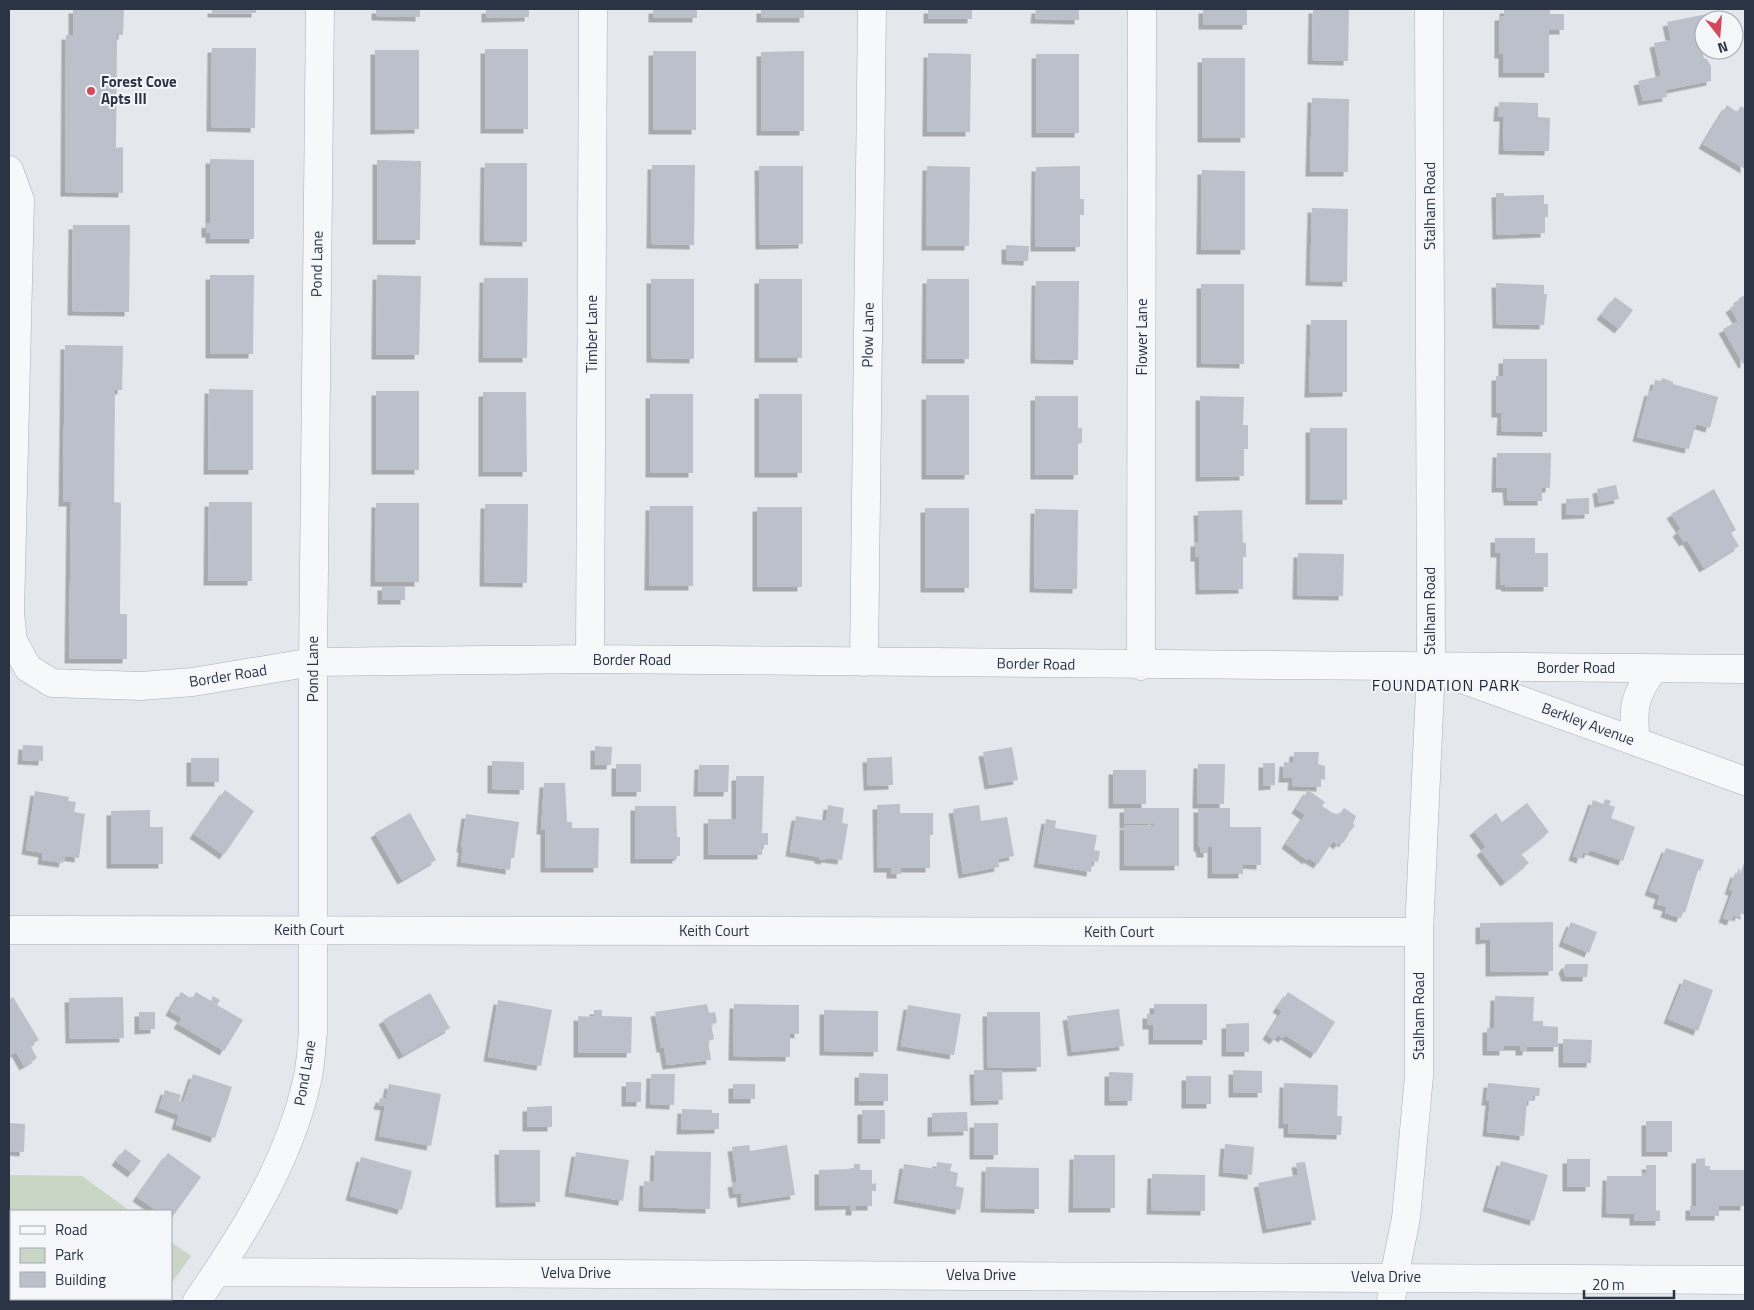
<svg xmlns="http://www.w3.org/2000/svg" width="1754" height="1310" font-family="'Titillium Web',sans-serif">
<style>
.green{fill:#c9d6c5}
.building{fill:#bbc0ca;filter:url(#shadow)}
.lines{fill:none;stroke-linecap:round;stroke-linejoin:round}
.minor-casing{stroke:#a9aeb7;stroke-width:29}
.path{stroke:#c2c5cb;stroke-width:3;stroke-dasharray:4 4;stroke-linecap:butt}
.minor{stroke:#f7f8fa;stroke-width:28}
.poi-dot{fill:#d1495b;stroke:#f4f6f9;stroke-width:2}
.labels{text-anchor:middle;stroke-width:4;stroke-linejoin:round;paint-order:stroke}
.poi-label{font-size:15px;font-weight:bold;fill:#2b3445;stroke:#f4f6f9;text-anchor:start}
.street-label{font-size:15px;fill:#2b3445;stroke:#f4f6f9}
.neighbourhood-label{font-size:16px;letter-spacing:1px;fill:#1d2536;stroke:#f4f6f9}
</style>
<defs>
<filter id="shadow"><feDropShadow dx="-4.5" dy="4.5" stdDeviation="0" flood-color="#0004"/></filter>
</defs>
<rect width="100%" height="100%" fill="#e4e7ec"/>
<!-- green -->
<path class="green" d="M9 1175 82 1176 130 1211H11V1299H161L160 1301H9Z
M171 1242 191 1256 171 1284Z"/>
<!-- building -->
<path class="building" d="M73 9H124L123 35H117L116 148 123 147V193L65 192 66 35H73Z
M212 9H256V13H212Z
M376 9H420V17L376 16Z
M486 9H529V17L486 18Z
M653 9H697V18H653Z
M761 9H804V18H761Z
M928 9H972V19H928Z
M1036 9H1079V20L1035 19Z
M1203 9H1247V25H1203Z
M1313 9H1349L1348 61 1312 60Z
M1504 9H1550V14H1564V30H1549V73H1503V54H1499V16H1504Z
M1707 14 1708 20H1704V48H1702L1704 59 1706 58 1711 66V81L1666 90 1667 97 1643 101 1638 81 1661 76 1654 43 1671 40 1667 22Z
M212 48H256L255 128 211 127Z
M485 49H528V129H485Z
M375 50H419V129L375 130Z
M653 51H696V130H653Z
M804 51V131H761V52Z
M928 53 971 54 970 132H927Z
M1036 54H1079V133H1036Z
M1202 58H1245V138H1202Z
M1312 98 1349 99 1348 172H1310Z
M1499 102 1538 103V117L1550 118 1549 151 1503 150 1504 117H1498Z
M1727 105 1737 112 1741 106 1745 109V169L1703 144Z
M210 159 254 160V239H210V233H206V223L210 224Z
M377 160 421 161 420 240H377Z
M485 163H527V242L484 241Z
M652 165H695L694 245 651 244Z
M759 166H803V244L760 245Z
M927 166 970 167 969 246H926Z
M1080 166V199H1084V215H1080V247H1035L1036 167Z
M1202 170 1245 171V250H1201Z
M1496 193H1504V196L1544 195V204H1548V217H1545V233L1497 235Z
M1312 208 1348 209 1347 282 1310 281Z
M73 225H130L129 312 72 311Z
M1006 245 1029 246 1028 261 1006 260Z
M210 275H254L253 354H210Z
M377 275 421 276 419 355H376Z
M484 278H528L527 358H483Z
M651 279H694V359L651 358Z
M759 279H802V358H759Z
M927 279H969V359H926Z
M1036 281H1079L1078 360 1035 359Z
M1496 283 1544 285V294H1547L1544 325 1497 324Z
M1201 284H1244V364L1201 363Z
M1745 295V363L1743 364 1723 329 1738 321 1730 308 1739 302 1738 299Z
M1615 297 1633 310 1619 329 1601 315Z
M1311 320H1347V392L1309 393Z
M65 345 123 346 122 390H115L114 502 121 503 120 614H127V659H69L71 502H63Z
M1503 359H1547V432L1501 431 1502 413H1496V376H1503Z
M1662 378 1673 382V384L1718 397 1710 428 1696 424 1689 449 1637 437 1649 391 1652 392 1655 380 1661 381Z
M209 389 253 390V470H208Z
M376 391H419V470H376Z
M483 392H526L527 472H483Z
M650 394H693V473H650Z
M759 394H802V473H759Z
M926 395H969V475H926Z
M1035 396H1078V428H1082V443L1078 444V475H1035Z
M1200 396 1244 397 1243 425H1248V449H1244V476L1200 477Z
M1310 428H1347V500H1310Z
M1497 453H1551L1550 488H1542V501H1508L1507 488H1496Z
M1616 485 1619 499 1599 503 1597 489Z
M1714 489 1736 530 1731 533 1739 546 1704 568 1687 540 1684 542 1677 532 1681 529 1671 514Z
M1589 498V514L1566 515V499Z
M209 502H252V581H208Z
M376 503H419V582H375Z
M485 504H528L527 583 484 582Z
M650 506H693V586H649Z
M757 507H802V587H757Z
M925 508H969V588H925Z
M1035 509 1078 510 1077 589 1034 588Z
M1242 510 1243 543H1246V557H1243V589L1200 590 1199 557H1195V542H1199L1198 511Z
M1495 538H1535V553H1548V587H1506L1505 585H1500L1501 553H1495Z
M1298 553 1344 554 1343 596 1297 595Z
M382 586H405V600H382Z
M23 745 43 746V761L22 760Z
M595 746 612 747 611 765H595Z
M1012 747 1018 780 989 785 983 752Z
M1294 752H1319L1318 764 1325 766V780L1321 779V787L1292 786 1293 778H1283L1284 762 1293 763Z
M892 757 893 785 868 786 867 758Z
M191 758H219V782H191Z
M492 761 524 762V790L492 789Z
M1263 763H1275V785L1263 786Z
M616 764H641V792H616Z
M1198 764H1225L1224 804H1197Z
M699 765H729L728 792H698Z
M1113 770H1146V804H1113Z
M736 776H764L762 833H768V845H762V855H708V819H736Z
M544 783H565L567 822H572V828H599L598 868H545V830H541Z
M225 790 254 811 224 855 194 834Z
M1308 790 1325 802 1322 806 1333 813 1339 815 1344 808 1356 816 1353 824 1355 825 1350 832 1348 830 1347 833 1349 834 1343 843 1341 841 1338 845 1333 841 1318 864 1308 858 1307 860 1286 844 1305 815 1296 809Z
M35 791 69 797 68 801 76 802 74 812 85 814 79 858 65 856 63 863 42 860 43 853 26 850Z
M1605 799 1611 801 1609 805 1615 807 1611 818 1635 827 1623 861 1590 850 1588 854 1583 852 1581 859 1573 856 1593 800 1603 804Z
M1527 803 1549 832 1521 854 1529 863 1505 882 1481 851 1486 847 1474 831 1496 813 1502 822Z
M900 804V813H933V835H930V868H901V874H891V868H878L877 805Z
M828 805 844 808 842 823 848 824 842 860 826 858 825 860 819 859V857L790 852 796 816 826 821Z
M979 805 981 821 1007 817 1014 856 998 859 999 867 963 874 953 809Z
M635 806H676L677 837H680V856H677V859H635Z
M1124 808H1179V866H1124V825L1154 826V812L1153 824H1124Z
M1198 808H1230V827H1261V865L1243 864V874H1212V847H1208V853H1201L1200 847H1198Z
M150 810V827H163V864H111V811Z
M410 813 436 860 402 880 375 833Z
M466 814 519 822 514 858H511L510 870 461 862 463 848H461Z
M1046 819 1056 821 1055 828 1097 835 1094 850 1100 851 1098 862 1092 861 1091 872 1038 863Z
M1666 848 1704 860 1700 871 1698 870 1685 913 1683 912 1681 918 1665 913 1667 907 1657 904 1660 895 1649 891Z
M1744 863 1745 915 1740 913 1739 917 1734 915 1731 921 1723 918 1733 891 1729 890 1735 873 1740 874Z
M1553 922V971L1490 972V939L1480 940V923Z
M1571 922 1597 932 1589 953 1563 942Z
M1566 964H1588L1587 977H1566L1563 969Z
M1684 979 1713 990 1698 1031 1668 1019Z
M181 992 192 999 196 992 211 1001 213 996 220 1000 217 1005 243 1020 224 1051 178 1024 182 1018 170 1011Z
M1288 992 1335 1022 1315 1054 1285 1035 1283 1038 1278 1035 1274 1040 1267 1035 1282 1011 1277 1008Z
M430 993 450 1028 403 1055 383 1020Z
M1495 996 1534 997 1533 1021H1543V1026L1558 1027V1047H1527V1051H1520V1046H1504V1051H1487V1028H1494Z
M13 997 39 1040 30 1045 37 1058 24 1066 16 1052 9 1056V1000Z
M123 997 124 1038 70 1039 69 998Z
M498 1000 552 1010 541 1066 488 1057Z
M707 1004 709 1013 715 1012 717 1023 711 1024 714 1039 708 1041 711 1060 667 1065 664 1048H661L655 1012Z
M734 1004 799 1005V1034L790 1033V1057L733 1056Z
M1154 1004H1207V1040H1153V1025H1147V1014H1154Z
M908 1005 961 1014 954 1055 901 1046Z
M1119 1009 1124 1046 1072 1052 1067 1016Z
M594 1010H602V1016L632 1017 631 1053H578V1016L594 1017Z
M824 1010 878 1011V1052L824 1051Z
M139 1012H155V1029L139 1030Z
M987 1012H1040L1041 1067 988 1068Z
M1249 1023V1052H1226V1024Z
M1563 1039 1592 1040 1591 1063H1563Z
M974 1070H1002L1003 1100 975 1101Z
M1233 1070 1262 1071V1093H1233Z
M1109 1072 1133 1073 1132 1101H1109Z
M859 1073 888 1074V1101H859Z
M193 1074 232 1087 215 1138 176 1125 179 1115 159 1108 165 1090 181 1095 179 1101 183 1103Z
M651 1074H675L674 1105 650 1104Z
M1186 1076H1211V1104H1186Z
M626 1082H641V1102H626Z
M1284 1083 1338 1085 1337 1116H1342L1341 1135 1288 1133V1124H1283Z
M1488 1083 1540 1088 1539 1096H1533V1101H1527L1524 1136 1487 1132 1490 1101H1486Z
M389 1084 441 1094 431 1146 379 1136 385 1106 378 1105 380 1098 386 1099Z
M733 1084H755V1099H733Z
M552 1106V1127H527V1107Z
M682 1109 712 1110V1113H719V1129L681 1130Z
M862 1110H885V1139H862Z
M967 1112 968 1131 932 1132V1113Z
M1646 1121H1672V1152H1646Z
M9 1123 25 1124 24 1152 9 1151Z
M974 1123H998V1155H974Z
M1225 1144 1254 1147 1252 1175 1223 1172Z
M749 1145 750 1151 787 1145 795 1195 742 1203 741 1193 734 1194 732 1183 737 1182 732 1147Z
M125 1149 141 1161 132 1173 116 1161Z
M499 1150H540V1202L500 1203Z
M655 1151 711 1152 710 1209 643 1207 644 1181 654 1182Z
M576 1152 629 1160 623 1201 569 1192Z
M168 1153 201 1177 171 1219V1211H157L137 1197Z
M1074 1155H1115V1208H1073Z
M361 1157 412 1171 402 1210 350 1196Z
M1705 1158V1166H1710V1170H1745V1206H1719V1216H1690V1206H1696V1159Z
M1567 1159H1590V1187H1567Z
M1501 1161 1548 1175 1534 1221 1487 1207Z
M937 1162 952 1164 950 1171 958 1173 956 1186 964 1188 960 1210 898 1199 904 1164 936 1169Z
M1305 1162 1316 1220 1267 1229 1258 1183 1298 1175 1296 1163Z
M854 1164H860V1170H872V1184L876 1183V1191H872V1206H856V1211H850V1205L819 1206V1170L854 1169Z
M1646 1165H1656V1211L1660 1210V1221H1634V1214L1606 1213 1607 1176H1642V1173H1647Z
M986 1167 1039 1168V1209L985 1208Z
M1152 1174 1205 1175V1211L1151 1210Z"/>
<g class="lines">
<!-- minor casing -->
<g class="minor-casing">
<path id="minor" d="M9 170 20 200 10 613 13 641 28 668 52 683 141 686 193 682 313 662 590 659 1745 669
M590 659 593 9
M864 662 872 9
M1141 666 1142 9
M1451 675 1745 781
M1636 742C1632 709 1634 695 1654 669
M9 930 1419 932
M217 1272 1745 1280
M197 1301C244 1233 288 1163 307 1081 311 1065 311 1048 313 1032V662L320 9
M1391 1301 1394 1277 1406 1218 1419 1076V932L1431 668 1429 9"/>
</g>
<!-- path -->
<path class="path" d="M9 1270H11
M114 1299 116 1301
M110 1301V1299"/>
<!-- minor -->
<use href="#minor" class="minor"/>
</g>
<!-- markers -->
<circle class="poi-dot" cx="91" cy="91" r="5"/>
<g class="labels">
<!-- poi labels -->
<g class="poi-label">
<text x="101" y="87">Forest Cove<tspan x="101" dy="17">Apts III</tspan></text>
</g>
<!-- street labels -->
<g class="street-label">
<text transform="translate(1430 206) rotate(-90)" y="5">Stalham Road</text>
<text transform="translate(317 264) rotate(-89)" y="5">Pond Lane</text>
<text transform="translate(592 334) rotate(-90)" y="5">Timber Lane</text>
<text transform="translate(868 335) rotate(-89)" y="5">Plow Lane</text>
<text transform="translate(1142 337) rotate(-90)" y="5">Flower Lane</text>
<text transform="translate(1430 611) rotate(-90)" y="5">Stalham Road</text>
<text x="632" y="665">Border Road</text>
<text transform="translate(1036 664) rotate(1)" y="5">Border Road</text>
<text x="1576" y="673">Border Road</text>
<text transform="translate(313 669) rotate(-90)" y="5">Pond Lane</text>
<text transform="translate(228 676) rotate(-9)" y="5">Border Road</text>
<text transform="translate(1588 724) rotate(20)" y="5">Berkley Avenue</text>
<text x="309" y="935">Keith Court</text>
<text x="714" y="936">Keith Court</text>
<text x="1119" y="937">Keith Court</text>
<text transform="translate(1419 1016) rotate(-90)" y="5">Stalham Road</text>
<text transform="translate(305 1073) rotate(-80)" y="5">Pond Lane</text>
<text x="576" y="1278">Velva Drive</text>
<text x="981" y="1280">Velva Drive</text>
<text x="1386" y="1282">Velva Drive</text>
</g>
<!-- neighbourhood labels -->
<g class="neighbourhood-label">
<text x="1446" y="691">FOUNDATION PARK</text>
</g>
</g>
<!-- border -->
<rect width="1754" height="1310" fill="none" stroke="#2b3445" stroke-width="20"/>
<!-- legend -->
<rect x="10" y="1210" width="162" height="90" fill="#f4f6f9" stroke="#a4a8b1"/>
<rect x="20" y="1226" width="25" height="8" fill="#f7f8fa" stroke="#a4a8b1"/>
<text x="55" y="1235" font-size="15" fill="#2b3445">Road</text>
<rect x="20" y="1248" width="25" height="15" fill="#c9d6c5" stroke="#a4a8b1"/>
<text x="55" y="1260" font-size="15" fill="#2b3445">Park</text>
<rect x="20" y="1272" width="25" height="15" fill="#bbc0ca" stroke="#a4a8b1"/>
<text x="55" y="1285" font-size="15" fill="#2b3445">Building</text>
<!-- north arrow -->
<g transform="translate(1719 35) rotate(163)"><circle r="24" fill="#f4f6f9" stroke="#a4a8b1"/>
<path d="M0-4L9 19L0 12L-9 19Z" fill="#d1495b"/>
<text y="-8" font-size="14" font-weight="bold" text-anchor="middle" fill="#2b3445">N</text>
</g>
<!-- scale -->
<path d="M1584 1290v8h90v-8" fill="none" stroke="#2b3445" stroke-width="2.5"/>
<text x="1592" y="1290" font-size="15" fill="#2b3445" stroke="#f4f6f9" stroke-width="4" paint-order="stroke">20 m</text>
</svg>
